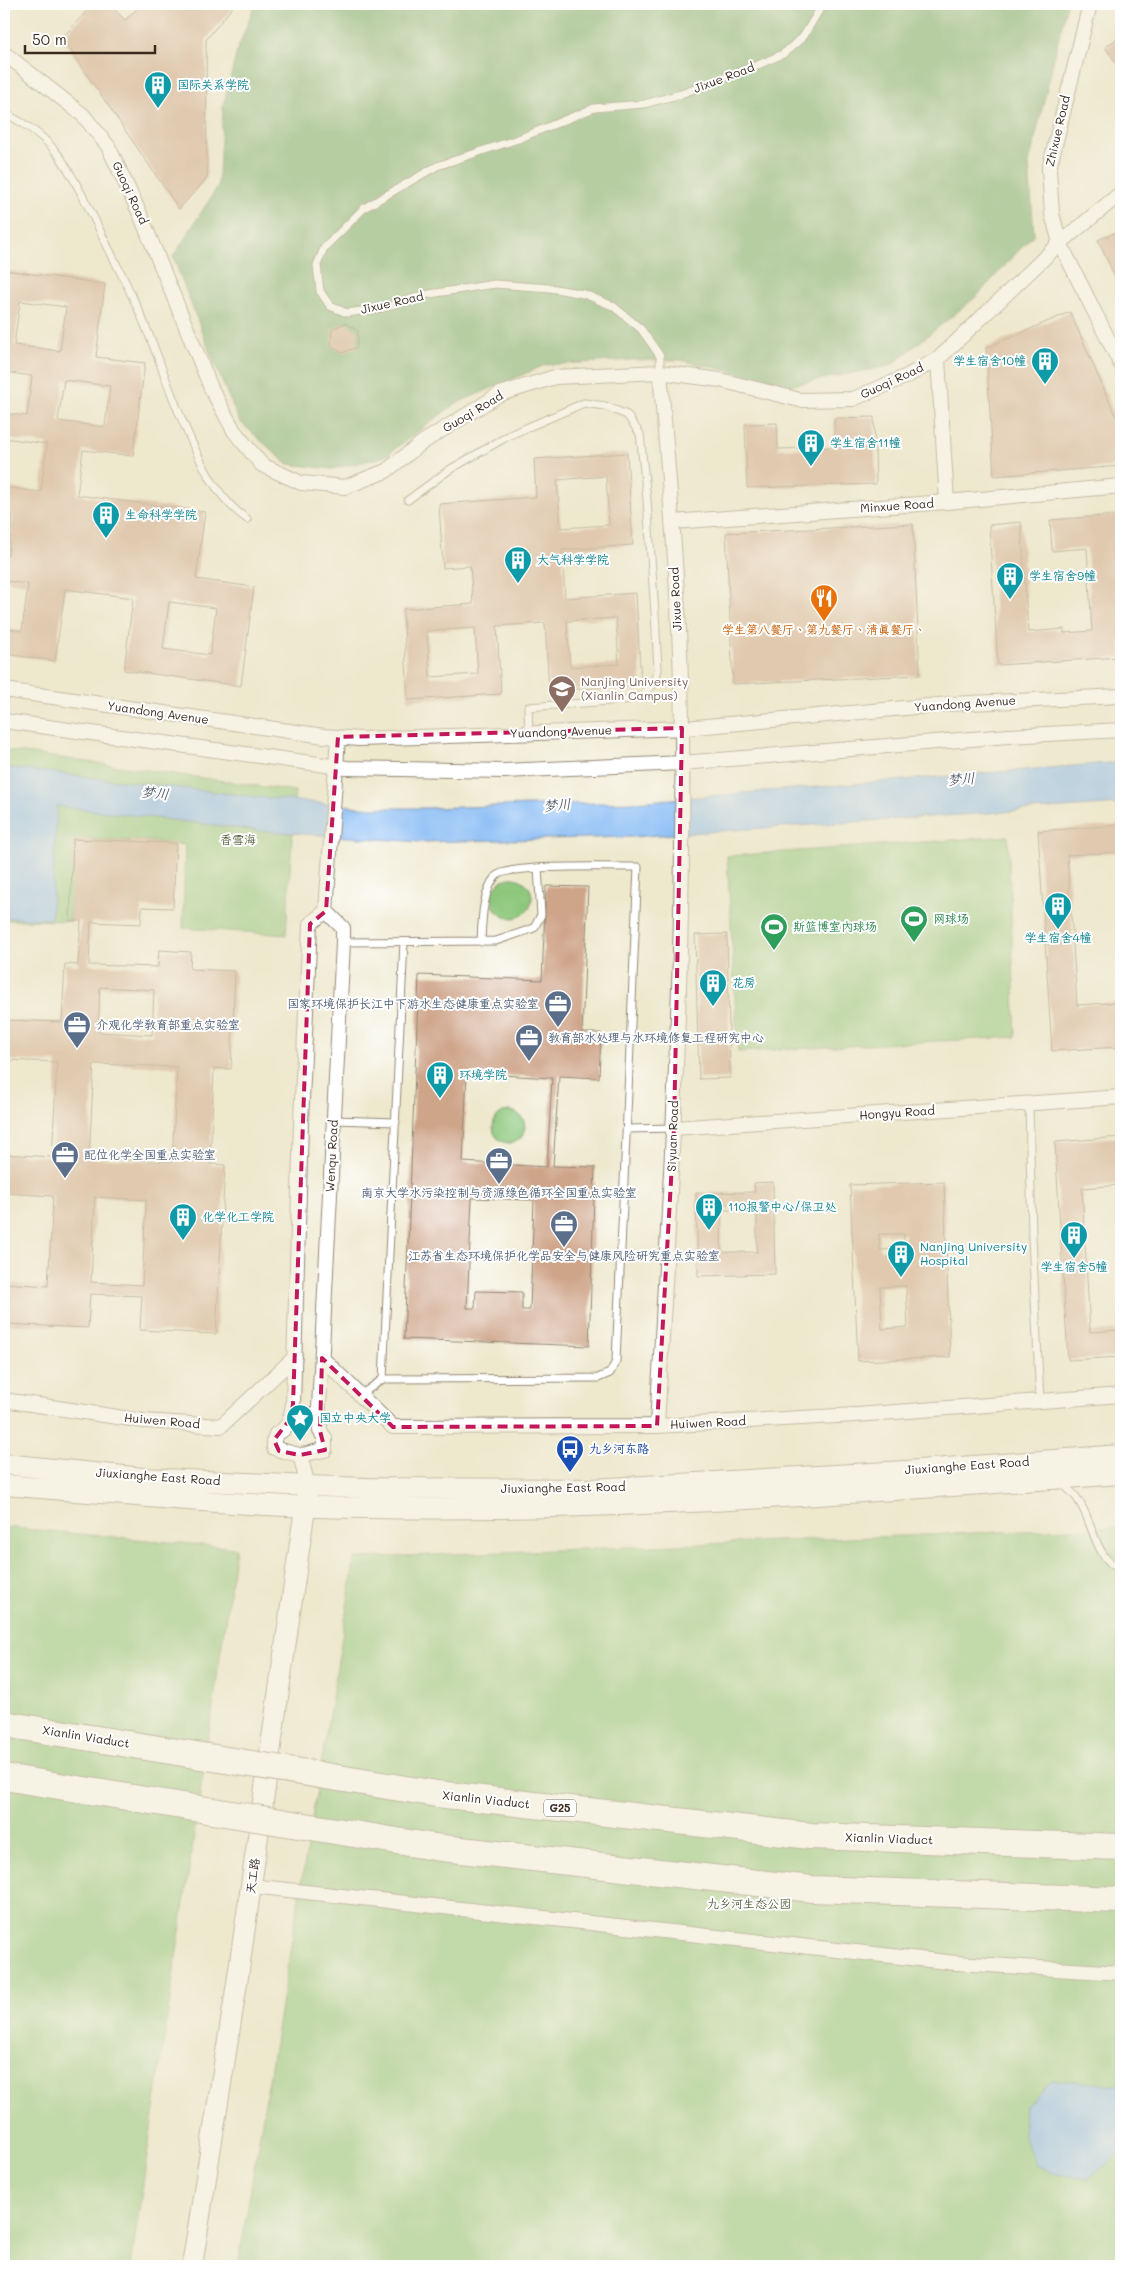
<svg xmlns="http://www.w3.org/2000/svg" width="1125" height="2270" font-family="Mali,'LXGW WenKai TC',sans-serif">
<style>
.green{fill:#8cc77c;stroke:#64784d}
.forest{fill:#71ac6c;stroke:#566b45}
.water{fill:#85baf4;stroke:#607289}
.building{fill:#cfa58a;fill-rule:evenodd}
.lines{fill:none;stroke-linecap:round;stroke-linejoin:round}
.lane-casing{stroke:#948976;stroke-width:9}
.street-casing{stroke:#948976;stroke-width:16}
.secondary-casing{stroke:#948976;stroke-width:22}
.lane{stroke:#fff;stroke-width:7}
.street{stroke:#fff;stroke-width:14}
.secondary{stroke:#fff;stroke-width:20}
.highway-bridge-casing{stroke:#948976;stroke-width:28;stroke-linecap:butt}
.highway-bridge{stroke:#fff;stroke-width:26}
.marked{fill:none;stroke:#c2185b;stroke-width:4;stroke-dasharray:10 6;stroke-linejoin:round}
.labels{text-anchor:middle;stroke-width:4;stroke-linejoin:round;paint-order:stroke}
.shield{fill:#fff;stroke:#766a62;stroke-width:1}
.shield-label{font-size:11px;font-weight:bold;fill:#3b2a1e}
.street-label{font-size:12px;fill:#3b2a1e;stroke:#fff}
.culture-label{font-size:12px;fill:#0d838f;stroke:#fff;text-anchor:start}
.food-label{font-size:12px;fill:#c56008;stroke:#fff}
.education-label{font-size:12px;fill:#785e54;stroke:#fff;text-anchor:start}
.park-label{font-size:12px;fill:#57613f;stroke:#fff}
.leisure-label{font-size:12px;fill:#27864d;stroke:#fff;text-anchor:start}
.service-label{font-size:12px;fill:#4e5e75;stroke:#fff;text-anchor:start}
.transit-label{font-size:12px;fill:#164399;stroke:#fff;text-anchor:start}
.water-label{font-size:14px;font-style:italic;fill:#555c69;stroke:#fff}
</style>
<rect width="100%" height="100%" fill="#fff"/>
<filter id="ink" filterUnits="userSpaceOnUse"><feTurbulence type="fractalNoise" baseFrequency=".02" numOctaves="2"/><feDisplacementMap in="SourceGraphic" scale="10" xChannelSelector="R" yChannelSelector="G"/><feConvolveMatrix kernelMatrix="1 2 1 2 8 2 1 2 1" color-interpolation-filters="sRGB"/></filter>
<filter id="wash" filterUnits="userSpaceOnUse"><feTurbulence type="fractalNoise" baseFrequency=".0096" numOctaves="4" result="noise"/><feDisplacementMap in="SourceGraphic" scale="20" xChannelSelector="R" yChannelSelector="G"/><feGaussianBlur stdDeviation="1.12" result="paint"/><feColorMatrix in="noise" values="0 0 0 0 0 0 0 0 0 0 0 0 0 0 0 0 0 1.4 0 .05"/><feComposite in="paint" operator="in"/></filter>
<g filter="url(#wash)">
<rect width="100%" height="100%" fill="#eee8cd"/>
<!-- green -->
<path class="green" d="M4 750 295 791 286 935 183 928 185 845 150 841 74 839 70 921 4 920Z
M1008 836 1016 1037 738 1052 727 856Z
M492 898a20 20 0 1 1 40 0a20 20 0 1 1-40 0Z
M493 1127a16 16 0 1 1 32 0a16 16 0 1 1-32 0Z
M4 1527 236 1548 131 2266H4Z
M1121 1527V2266H238L355 1558Z"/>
<!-- forest -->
<path class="forest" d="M255 4H1067L1029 164 1034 234 976 297 890 366 792 385 680 360H634L545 365 455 404 384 457 332 469 287 464 239 421 212 358 173 257 218 186 223 107 237 51Z"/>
<!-- water -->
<path class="water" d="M1121 762V804L631 837 420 842 262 831 57 806 51 919 4 918V767L257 797 371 808H427L635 802Z
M1053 2080 1117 2085 1121 2083V2152L1088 2179 1056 2174 1036 2165 1023 2135 1025 2106Z"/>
<g id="blocks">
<!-- building -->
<path class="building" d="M93 4H109L125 20 142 4H235L206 40 207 178 179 209 62 38Z
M1121 36V70L1105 47Z
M1121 230V290L1098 240Z
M4 270 105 284 96 357 145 363 133 456 83 450 77 495 205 512 196 579 254 587 241 686 124 670 133 598 65 589 55 661 4 654V628L22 631 28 584 4 581V554L8 555 13 515 4 513V487L41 492 47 444 4 438V413L27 416 32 376 4 372ZM20 301 66 307 60 351 14 345ZM64 380 110 386 105 427 58 421ZM169 602 216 608 210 655 163 649Z
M1070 312 1118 421 1121 442V466L994 476 986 348Z
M345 323 358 331 357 347 342 353 331 345 332 329Z
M874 417 876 484 747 488 745 424 777 423 778 449 835 447 834 418Z
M627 453 633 545 562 550 565 598 636 593 641 685 549 691 545 623 497 626 501 694 408 700 403 609 473 604 470 566 443 568 439 504 536 497 534 459ZM606 476 609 525 561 528 557 480ZM616 618 619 664 570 667 567 621ZM475 628 478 674 430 677 427 631Z
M1118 515 1121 571V657L998 665 989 525 1021 522 1028 632 1064 629V633L1092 631 1087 548 1052 551 1050 520Z
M913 524 920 675 733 684 726 533Z
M1121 825V852L1067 855 1077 1005 1121 1002V1047L1052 1051 1038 831Z
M73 839 176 843 173 908 142 907 141 924 91 922 89 965 158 967 159 950 191 952 190 969 235 971 231 1069 214 1068 210 1164 225 1165 216 1334 140 1330 142 1296 90 1294 88 1328 4 1324V1283L48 1286 53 1196 4 1193V1154L52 1157 57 1062 4 1060V1020L62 1022 65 964 78 965 81 921H70ZM100 987 154 990 152 1035 98 1032ZM94 1064 177 1067 172 1162 89 1158ZM95 1197 146 1200 142 1285 91 1282Z
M546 886 588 887 582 1033H601L599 1078 559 1076 553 1166 595 1167 589 1346 404 1339 419 975 542 980ZM467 1073 552 1078 547 1167 463 1162ZM472 1198 534 1200 530 1310H522V1292L476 1291 475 1308H467Z
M727 934 730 1078 699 1079 695 935Z
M4 965H7L5 1000H4Z
M1121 1137V1185L1082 1188 1090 1332 1121 1330V1357L1068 1360 1055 1142Z
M773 1182 775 1274 698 1276 696 1193 755 1192 754 1183ZM722 1210H757V1252H721Z
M944 1182 950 1357 858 1361 850 1185ZM879 1234H904V1249L880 1250ZM906 1286 908 1327 882 1329 880 1287Z"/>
</g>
</g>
<g filter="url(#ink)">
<use href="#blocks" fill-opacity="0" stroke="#948976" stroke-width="1"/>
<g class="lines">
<!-- lane casing -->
<g class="lane-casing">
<path id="lane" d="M4 113C25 123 46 138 60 157 77 182 90 210 103 237 118 268 135 299 147 330 159 358 168 387 180 415 196 452 213 496 247 519
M660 372V356L641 329 613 306 584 294 550 288 495 284 423 295 383 308 347 313 330 306 320 291 317 265 324 248 364 208 437 166 518 139 594 108 644 104 681 94 758 65 783 54 803 37 823 4
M408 500 449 470 510 435 584 403 605 406 627 415 640 434 647 500 655 613 658 670 653 685 642 695 625 700 528 707 529 734
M343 942 496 941 534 928 541 915 538 868
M1029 1104 1032 1237 1040 1401
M334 1120 396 1122
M627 1129 674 1128
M383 1379 404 942
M359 1396 383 1379 598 1378 610 1373 616 1361 638 867C616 867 507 864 496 876 482 892 482 921 481 942
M1061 1483C1067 1488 1074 1493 1078 1500 1093 1520 1095 1561 1121 1569"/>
</g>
<!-- street casing -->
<g class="street-casing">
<path id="street" d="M1090 4 1049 169 1052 214 1060 243 1121 365
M4 53 83 115 108 146 140 214 211 388 234 431 262 465 301 483 345 487 386 471 423 442 500 394 555 377 660 372 720 380 800 400 853 399 907 376 938 359 1060 243 1121 193
M938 359 947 502
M672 522 947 502 1121 486
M4 690 324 736 359 739 685 728 949 704 1121 696
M4 721 347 768 504 771 682 763 1008 736 1121 730
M326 911 310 924 301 1121 293 1404C291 1417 289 1429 276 1434L274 1440V1448C276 1449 298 1455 301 1455 308 1454 317 1451 325 1450V1438L320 1431 319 1408 343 942V928L326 911 338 737
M674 1128 1121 1097
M322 1358 393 1427 657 1426 856 1415 1121 1395
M4 1400 144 1421 221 1426 295 1357
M657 1426C670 1195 685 963 682 732 681 611 670 491 660 372
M300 1455 308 1486
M251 1886 956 1963 1121 1973"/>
</g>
<!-- secondary casing -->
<g class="secondary-casing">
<path id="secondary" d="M4 1464 143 1478 308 1486 367 1488 591 1489 905 1471 1121 1455
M4 1485C125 1495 247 1507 369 1508 620 1512 871 1492 1121 1474
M192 2266 237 1983 307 1494"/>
</g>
<!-- lane -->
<use href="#lane" class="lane"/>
<!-- street -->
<use href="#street" class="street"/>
<!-- secondary -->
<use href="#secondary" class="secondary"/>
<!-- highway-bridge casing -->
<g class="highway-bridge-casing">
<path id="highway-bridge" d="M4 1724 437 1794 811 1836 1121 1847
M4 1777 434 1847 812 1889 1121 1900"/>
</g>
<!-- highway-bridge -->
<use href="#highway-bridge" class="highway-bridge"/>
</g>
</g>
<!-- marked area -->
<path d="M0 0H1125V2270H0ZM682 728 674 1128 657 1426 393 1427 322 1358 320 1431 325 1450 300 1455 279 1451 274 1440 291 1418 293 1404 310 924 326 911 338 737Z" fill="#eee8cd" fill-opacity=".55" fill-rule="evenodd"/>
<path class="marked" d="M682 728 674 1128 657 1426 393 1427 322 1358 320 1431 325 1450 300 1455 279 1451 274 1440 291 1418 293 1404 310 924 326 911 338 737Z"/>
<!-- icons -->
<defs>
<g id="building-pin" transform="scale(1.4375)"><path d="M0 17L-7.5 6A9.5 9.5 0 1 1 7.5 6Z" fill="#0f9aa8" stroke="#fff"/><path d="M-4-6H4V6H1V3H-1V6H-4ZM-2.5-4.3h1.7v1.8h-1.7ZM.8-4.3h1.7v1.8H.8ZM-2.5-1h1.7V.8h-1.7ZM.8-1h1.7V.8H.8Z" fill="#fff"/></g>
<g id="restaurant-pin" transform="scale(1.4375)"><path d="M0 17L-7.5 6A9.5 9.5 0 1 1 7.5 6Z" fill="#e8710a" stroke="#fff"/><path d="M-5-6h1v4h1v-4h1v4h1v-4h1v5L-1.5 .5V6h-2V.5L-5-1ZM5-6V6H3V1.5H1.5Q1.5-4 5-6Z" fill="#fff"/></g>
<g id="university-pin" transform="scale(1.4375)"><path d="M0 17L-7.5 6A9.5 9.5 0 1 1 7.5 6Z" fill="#8d6e63" stroke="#fff"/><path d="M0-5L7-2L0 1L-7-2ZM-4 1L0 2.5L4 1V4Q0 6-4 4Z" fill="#fff"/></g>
<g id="stadium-pin" transform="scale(1.4375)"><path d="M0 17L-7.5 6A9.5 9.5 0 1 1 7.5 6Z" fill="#2e9e5b" stroke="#fff"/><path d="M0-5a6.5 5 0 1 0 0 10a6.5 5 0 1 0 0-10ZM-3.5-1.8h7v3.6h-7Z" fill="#fff"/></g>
<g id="office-pin" transform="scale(1.4375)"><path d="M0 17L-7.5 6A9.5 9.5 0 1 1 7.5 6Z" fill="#5c6f8a" stroke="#fff"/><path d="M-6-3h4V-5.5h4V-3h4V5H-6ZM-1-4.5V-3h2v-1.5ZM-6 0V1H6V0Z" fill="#fff"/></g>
<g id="sight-pin" transform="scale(1.4375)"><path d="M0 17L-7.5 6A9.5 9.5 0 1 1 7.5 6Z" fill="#0f9aa8" stroke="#fff"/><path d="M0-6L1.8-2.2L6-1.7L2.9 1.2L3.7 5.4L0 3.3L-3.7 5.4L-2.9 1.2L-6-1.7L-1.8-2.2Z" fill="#fff"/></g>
<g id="bus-pin" transform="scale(1.4375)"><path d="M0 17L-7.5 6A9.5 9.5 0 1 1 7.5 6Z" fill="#1a4fb4" stroke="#fff"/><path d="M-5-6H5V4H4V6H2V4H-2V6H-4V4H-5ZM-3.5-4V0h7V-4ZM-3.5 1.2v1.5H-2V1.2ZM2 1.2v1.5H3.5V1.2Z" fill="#fff"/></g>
</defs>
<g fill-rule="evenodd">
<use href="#building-pin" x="158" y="85"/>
<use href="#building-pin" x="1045" y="361"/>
<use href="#building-pin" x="811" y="443"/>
<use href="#building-pin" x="106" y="515"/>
<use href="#building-pin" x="518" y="560"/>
<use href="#building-pin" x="1010" y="576"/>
<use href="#restaurant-pin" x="824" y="598"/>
<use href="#university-pin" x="562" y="689"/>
<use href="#building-pin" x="1058" y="906"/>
<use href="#stadium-pin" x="914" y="919"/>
<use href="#stadium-pin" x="774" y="927"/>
<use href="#building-pin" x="713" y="983"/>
<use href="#office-pin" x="558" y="1004"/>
<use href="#office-pin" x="77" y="1025"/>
<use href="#office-pin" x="529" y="1038"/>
<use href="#building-pin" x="440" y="1075"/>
<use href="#office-pin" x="65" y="1155"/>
<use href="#office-pin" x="499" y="1161"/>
<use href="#building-pin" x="709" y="1207"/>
<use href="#building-pin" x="183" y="1217"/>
<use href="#office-pin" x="564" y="1224"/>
<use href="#building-pin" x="1074" y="1235"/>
<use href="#building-pin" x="901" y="1254"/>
<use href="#sight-pin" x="300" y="1418"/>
<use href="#bus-pin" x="570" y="1449"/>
</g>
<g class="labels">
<!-- shield labels -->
<rect class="shield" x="544" y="1799.5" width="32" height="17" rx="4"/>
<g class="shield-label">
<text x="560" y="1812">G25</text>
</g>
<!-- street labels -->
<g class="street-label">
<text transform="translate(724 78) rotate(-21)" y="4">Jixue Road</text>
<text transform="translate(1058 131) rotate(-77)" y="4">Zhixue Road</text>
<text transform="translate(130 193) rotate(65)" y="4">Guoqi Road</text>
<text transform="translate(392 303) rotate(-13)" y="4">Jixue Road</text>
<text transform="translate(892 381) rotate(-25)" y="4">Guoqi Road</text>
<text transform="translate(473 412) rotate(-31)" y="4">Guoqi Road</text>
<text transform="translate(897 506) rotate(-4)" y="4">Minxue Road</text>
<text transform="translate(676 599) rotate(-93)" y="4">Jixue Road</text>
<text transform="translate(965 704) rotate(-4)" y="4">Yuandong Avenue</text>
<text transform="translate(158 713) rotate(8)" y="4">Yuandong Avenue</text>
<text transform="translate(561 732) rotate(-2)" y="4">Yuandong Avenue</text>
<text transform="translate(897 1113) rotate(-4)" y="4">Hongyu Road</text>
<text transform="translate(673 1136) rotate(-88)" y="4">Siyuan Road</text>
<text transform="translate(332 1156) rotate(-87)" y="4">Wenqu Road</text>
<text transform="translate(162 1421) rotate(5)" y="4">Huiwen Road</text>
<text transform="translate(708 1423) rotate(-3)" y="4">Huiwen Road</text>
<text transform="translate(967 1466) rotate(-4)" y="4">Jiuxianghe East Road</text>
<text transform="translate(158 1477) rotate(4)" y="4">Jiuxianghe East Road</text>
<text transform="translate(563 1488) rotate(-1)" y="4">Jiuxianghe East Road</text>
<text transform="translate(86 1737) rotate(9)" y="4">Xianlin Viaduct</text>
<text transform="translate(486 1800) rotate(6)" y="4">Xianlin Viaduct</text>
<text transform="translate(889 1839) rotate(2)" y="4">Xianlin Viaduct</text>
<text transform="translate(253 1876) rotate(-82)" y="4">天工路</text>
</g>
<!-- culture labels -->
<g class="culture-label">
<text x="177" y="89">国际关系学院</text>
<text x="1026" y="365" text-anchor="end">学生宿舍10幢</text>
<text x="830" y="447">学生宿舍11幢</text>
<text x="125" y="519">生命科学学院</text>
<text x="537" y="564">大气科学学院</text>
<text x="1029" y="580">学生宿舍9幢</text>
<text x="1058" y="942" text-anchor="middle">学生宿舍4幢</text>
<text x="732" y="987">花房</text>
<text x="459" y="1079">环境学院</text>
<text x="728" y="1211">110报警中心/保卫处</text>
<text x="202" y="1221">化学化工学院</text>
<text x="920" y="1251">Nanjing University<tspan x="920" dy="14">Hospital</tspan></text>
<text x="1074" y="1271" text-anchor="middle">学生宿舍5幢</text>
<text x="319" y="1422">国立中央大学</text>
</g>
<!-- food labels -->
<g class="food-label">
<text x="824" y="634">学生第八餐厅、第九餐厅、清真餐厅、</text>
</g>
<!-- education labels -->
<g class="education-label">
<text x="581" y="686">Nanjing University<tspan x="581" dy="14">(Xianlin Campus)</tspan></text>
</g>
<!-- park labels -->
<g class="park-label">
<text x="238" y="844">香雪海</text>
<text x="749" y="1908">九乡河生态公园</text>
</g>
<!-- leisure labels -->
<g class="leisure-label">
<text x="933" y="923">网球场</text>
<text x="793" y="931">斯篮博室内球场</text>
</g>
<!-- service labels -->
<g class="service-label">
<text x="539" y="1008" text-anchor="end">国家环境保护长江中下游水生态健康重点实验室</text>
<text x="96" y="1029">介观化学教育部重点实验室</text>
<text x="548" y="1042">教育部水处理与水环境修复工程研究中心</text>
<text x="84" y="1159">配位化学全国重点实验室</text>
<text x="499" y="1197" text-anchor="middle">南京大学水污染控制与资源绿色循环全国重点实验室</text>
<text x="564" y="1260" text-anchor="middle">江苏省生态环境保护化学品安全与健康风险研究重点实验室</text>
</g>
<!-- transit labels -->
<g class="transit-label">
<text x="589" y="1453">九乡河东路</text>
</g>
<!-- water labels -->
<g class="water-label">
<text transform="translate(961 779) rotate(-4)" y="5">梦川</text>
<text transform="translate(155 793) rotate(6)" y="5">梦川</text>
<text transform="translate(557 805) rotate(-4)" y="5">梦川</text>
</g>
</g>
<!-- margin -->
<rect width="1125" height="2270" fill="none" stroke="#fff" stroke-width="20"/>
<!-- scale -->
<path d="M25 45v8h130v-8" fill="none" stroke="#3b2a1e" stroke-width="2.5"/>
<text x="32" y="45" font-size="15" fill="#3b2a1e" stroke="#ffffff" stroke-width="4" paint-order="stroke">50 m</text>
</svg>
